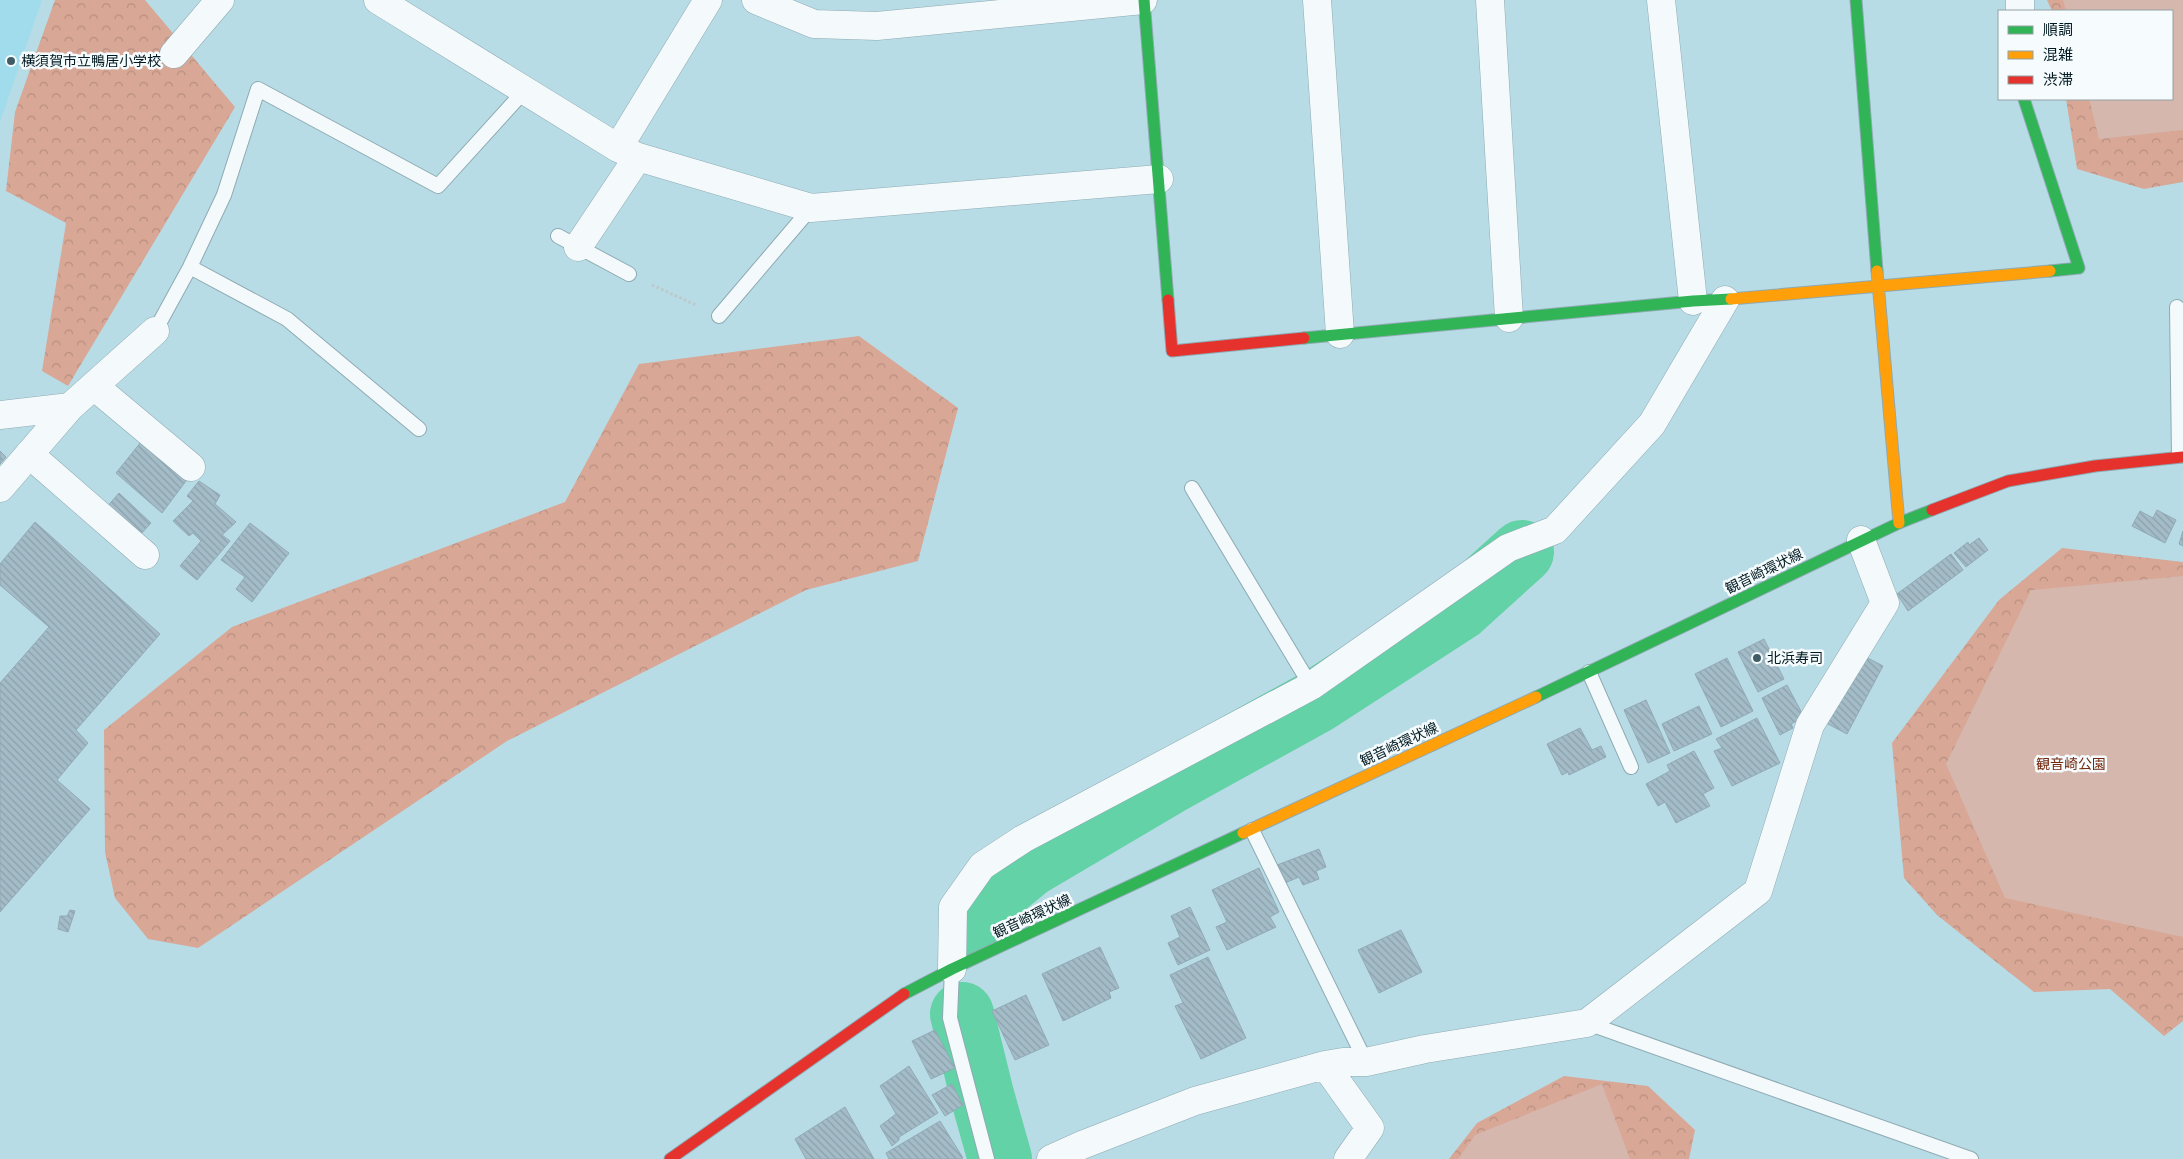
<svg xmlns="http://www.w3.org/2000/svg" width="2183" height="1159" font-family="Figtree,'Noto Sans JP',sans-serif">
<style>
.built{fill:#a1dced}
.forest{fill:url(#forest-crowns)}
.park{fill:#d5b7ad}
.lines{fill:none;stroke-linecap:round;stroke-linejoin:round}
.river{stroke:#63d2a6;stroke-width:64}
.building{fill:url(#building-back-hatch);stroke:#91aab6}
.lane-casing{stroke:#8eaab3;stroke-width:16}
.street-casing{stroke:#8eaab3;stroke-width:29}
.fast-casing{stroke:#8eaab3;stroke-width:13}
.slow-casing{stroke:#8eaab3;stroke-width:13}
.jam-casing{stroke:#8eaab3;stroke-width:13}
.path{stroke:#bdc8cb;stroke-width:3;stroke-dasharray:2.5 2.5;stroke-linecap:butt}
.lane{stroke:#f4fafb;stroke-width:14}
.street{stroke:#f4fafb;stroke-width:28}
.fast{stroke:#30b455;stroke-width:11}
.slow{stroke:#ff9f0a;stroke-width:11}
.jam{stroke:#e5322d;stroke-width:11}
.poi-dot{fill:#405d65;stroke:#f6fcfe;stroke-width:2}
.labels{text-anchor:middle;stroke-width:5;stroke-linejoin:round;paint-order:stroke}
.poi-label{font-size:14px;fill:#001920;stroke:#f6fcfe;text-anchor:start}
.street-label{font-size:14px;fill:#001920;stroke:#f6fcfe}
.park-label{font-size:14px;fill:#73280e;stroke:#f6fcfe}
</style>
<defs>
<pattern id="forest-crowns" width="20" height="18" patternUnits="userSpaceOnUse" patternTransform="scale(1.25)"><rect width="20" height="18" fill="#d8a796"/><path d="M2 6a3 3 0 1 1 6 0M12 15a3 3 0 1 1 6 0" fill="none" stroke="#b88f81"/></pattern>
<pattern id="building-back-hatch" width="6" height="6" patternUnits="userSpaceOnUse" patternTransform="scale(1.25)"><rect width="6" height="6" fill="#a3bcc7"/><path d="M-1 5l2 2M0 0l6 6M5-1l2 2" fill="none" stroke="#8ba1ab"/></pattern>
</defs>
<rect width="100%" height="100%" fill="#b8dce6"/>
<!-- built -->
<path class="built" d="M0 0H42L0 122Z"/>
<!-- forest -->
<path class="forest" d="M55 0H145L235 107 68 386 42 371 66 223 6 191 15 112Z
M2047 0H2183V182L2144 189 2077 169 2066 99H2172V11H2052Z
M859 336 958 408 918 561 806 590 507 741 198 948 148 939 115 898 105 852 104 730 232 627 565 502 639 364Z
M2062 548 2183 562V1021L2164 1036 2110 989 2034 992 1937 915 1904 878 1892 743 1999 600Z
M1564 1076 1648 1086 1695 1130 1689 1159H1449L1477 1123Z"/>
<!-- park -->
<path class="park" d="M2063 0H2183V130L2099 139 2089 99H2172V11H2066Z
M2183 576V937L2005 898 1946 764 2031 590Z
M1602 1084 1630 1159H1458L1475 1135Z"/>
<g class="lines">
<!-- river -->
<path class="river" d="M976 926 987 900 1028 866 1172 781 1317 701 1459 609 1522 552
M962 1014 982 1095 1000 1159"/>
</g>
<!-- building -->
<path class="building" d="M141 442 186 481 162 513 116 473Z
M0 451 6 457 0 464Z
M199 481 220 495 215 504 236 522 222 535 230 541 197 580 180 566 201 541 193 533 189 536 173 521 193 501 187 496Z
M119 493 151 523 139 536 105 509Z
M2157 510 2176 520 2165 543 2132 526 2140 511 2153 518Z
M35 522 160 634 76 730 88 743 57 780 90 809 0 912V683L49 627 0 585V564Z
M250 523 289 553 252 602 236 589 245 577 221 560Z
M2183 531V546L2179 544Z
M1979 538 1988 550 1966 567 1954 553 1968 542 1969 545Z
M1951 554 1963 570 1908 611 1897 594Z
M1764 639 1784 679 1758 692 1738 652Z
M1864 656 1883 666 1847 734 1826 723Z
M1727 658 1753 711 1721 727 1695 674Z
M1787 685 1804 717 1791 724 1793 728 1780 735 1762 698Z
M1646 700 1670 753 1648 763 1624 710Z
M1699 706 1712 734 1674 751 1662 724Z
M1757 718 1780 763 1732 786 1714 751 1722 748 1716 739Z
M1580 728 1592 750 1601 746 1606 757 1569 775 1568 772 1562 775 1547 744Z
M1694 751 1714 788 1703 794 1710 806 1676 823 1665 802 1658 806 1646 784 1670 771 1667 765Z
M1319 849 1326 867 1316 871 1319 879 1303 885 1299 877 1285 883 1277 865Z
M1259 868 1279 912 1270 917 1276 927 1227 950 1216 927 1227 922 1212 890Z
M1190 907 1210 950 1178 965 1168 943 1180 937 1171 916Z
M70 910 75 911 68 932 58 929 60 916H67Z
M1401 930 1422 972 1379 993 1358 950Z
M1100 947 1119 988 1109 992 1111 998 1063 1021 1042 974Z
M1208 957 1246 1038 1201 1059 1175 1006 1183 1003 1170 975Z
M1026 995 1049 1045 1015 1060 992 1011Z
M935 1030 955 1068 931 1079 912 1041Z
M909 1066 938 1113 899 1137V1140L892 1146 880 1126 896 1114 880 1086Z
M952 1084 963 1105 945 1116 932 1095Z
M845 1107 874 1159H806L795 1139Z
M940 1121 963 1158 961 1159H889L886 1153Z"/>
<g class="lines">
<!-- lane casing -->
<g class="lane-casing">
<path id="lane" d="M558 236 629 274
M190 267 287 319 419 429
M2177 307 2179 456
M719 316 811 208
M155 331 190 267 224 195 258 89 438 186 525 90
M1192 488 1311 686
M1589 672 1631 767
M1252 830 1366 1062
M952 969 950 1018 987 1159
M1587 1023 1971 1159"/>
</g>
<!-- street casing -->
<g class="street-casing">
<path id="street" d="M378 0 618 148 638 157 811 208 1159 179
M756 0 814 24 877 26 1143 0
M1317 0 1340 334
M1490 0 1509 318
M1661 0 1693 301
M2020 0V11
M174 54 220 0
M618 148 708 0
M578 247 638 157
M94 386 191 467
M0 415 70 407
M29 454 145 555
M0 488 70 407 155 331
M952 969 953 907 982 866 1023 839 1311 686 1508 548 1555 530 1652 424 1725 300
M1325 1065 1370 1128 1348 1159
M1051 1159 1082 1145 1195 1101 1325 1065 1343 1062H1366L1425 1049 1587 1023 1758 891 1810 725 1885 603 1861 540"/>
</g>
<!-- fast casing -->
<g class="fast-casing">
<path id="fast" d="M1144 0 1168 300
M1856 0 1877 271
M2024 99 2079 268 2050 271
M1304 338 1693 301 1731 299
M1536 697 1899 523 1932 510
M904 994 952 969 1243 833"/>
</g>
<!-- slow casing -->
<g class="slow-casing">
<path id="slow" d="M1877 271 1899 523
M1731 299 2050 271
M1243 833 1536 697"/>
</g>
<!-- jam casing -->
<g class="jam-casing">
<path id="jam" d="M1168 300 1172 351 1304 338
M1932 510 2008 481 2095 466 2183 457
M670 1159 904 994"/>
</g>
<!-- path -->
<path class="path" d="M652 285 696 305"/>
<!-- lane -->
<use href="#lane" class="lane"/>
<!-- street -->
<use href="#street" class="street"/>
<!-- fast -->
<use href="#fast" class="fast"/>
<!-- slow -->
<use href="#slow" class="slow"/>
<!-- jam -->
<use href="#jam" class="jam"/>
</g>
<!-- markers -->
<g class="poi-dot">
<circle cx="11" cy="61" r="5"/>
<circle cx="1757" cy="658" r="5"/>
</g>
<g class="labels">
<!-- poi labels -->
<g class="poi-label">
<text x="21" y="66">横須賀市立鴨居小学校</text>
<text x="1767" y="663">北浜寿司</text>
</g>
<!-- street labels -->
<g class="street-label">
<text transform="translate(1764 571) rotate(-26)" y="5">観音崎環状線</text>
<text transform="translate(1399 744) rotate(-25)" y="5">観音崎環状線</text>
<text transform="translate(1032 916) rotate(-25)" y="5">観音崎環状線</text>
</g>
<!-- park labels -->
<g class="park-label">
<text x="2071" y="769">観音崎公園</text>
</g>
</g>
<!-- legend -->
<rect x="1998" y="10" width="175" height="90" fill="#f6fcfe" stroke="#94a1a5"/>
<rect x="2008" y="26" width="25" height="8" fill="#30b455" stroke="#94a1a5"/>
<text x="2043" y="35" font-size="15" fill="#001920">順調</text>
<rect x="2008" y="51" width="25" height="8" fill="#ff9f0a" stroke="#94a1a5"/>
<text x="2043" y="60" font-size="15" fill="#001920">混雑</text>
<rect x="2008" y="76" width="25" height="8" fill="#e5322d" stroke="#94a1a5"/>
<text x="2043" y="85" font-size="15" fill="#001920">渋滞</text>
</svg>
